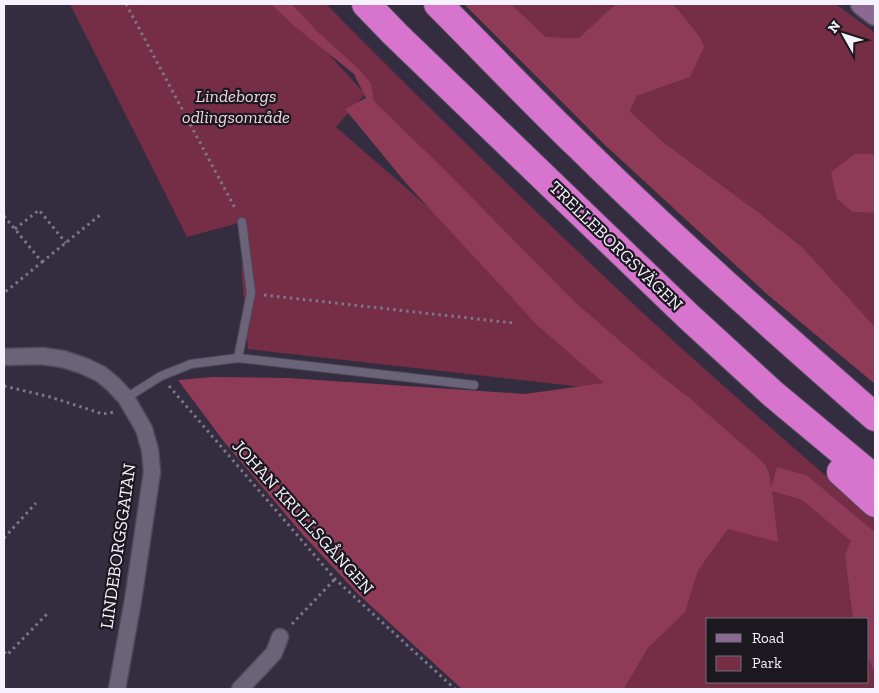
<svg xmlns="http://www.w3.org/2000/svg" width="879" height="693" font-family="'Zilla Slab',serif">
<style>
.green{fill:#762d46}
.forest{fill:#8f3b58}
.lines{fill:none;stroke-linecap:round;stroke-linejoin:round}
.lane-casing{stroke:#504a5a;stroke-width:10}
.street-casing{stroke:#504a5a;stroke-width:19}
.secondary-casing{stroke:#504a5a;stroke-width:25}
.highway-casing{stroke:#504a5a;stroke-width:30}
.path{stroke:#7d7788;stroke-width:3;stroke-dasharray:2.5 4;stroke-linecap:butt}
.lane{stroke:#6b6479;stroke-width:8}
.street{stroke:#6b6479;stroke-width:16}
.secondary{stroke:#8b6992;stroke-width:22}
.highway{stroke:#d774cd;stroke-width:28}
.labels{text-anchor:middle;stroke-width:4.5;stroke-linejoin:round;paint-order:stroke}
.park-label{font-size:18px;font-style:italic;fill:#efd5db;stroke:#1b1820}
.street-label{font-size:18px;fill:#f5f1fd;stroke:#1b1820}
</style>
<rect width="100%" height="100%" fill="#342d40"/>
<!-- green -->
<path class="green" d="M70 4H283L365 94 336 127 643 394 248 349 242 276V222L187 237Z
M292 4H326C430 109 535 212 643 313 719 383 797 451 875 519V532L808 476 771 490 802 500 852 541 847 549 845 557 853 619H708V682H868V657L875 674V689H624L648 648 684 612 698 571 728 529 771 490 770 474 765 464 691 399 654 370 575 302 445 170 374 101 371 83 359 69 317 31Z
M511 4H617L609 10 579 38 546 37Z
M672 4H836L875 33V156L872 154 853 212 875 213V327L803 248 758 212 663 142 630 111 637 96 690 77 673 4Z"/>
<!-- forest -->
<path class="forest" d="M271 4H292L317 31 359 69 371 83 374 101 445 170 575 302 654 370 691 399 765 464 770 475 771 488 777 467 808 476 875 532V674L868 657V619H853L845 557 847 549 851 541 802 500 772 491 778 542 728 529 698 571 685 612 648 648 624 689H462L358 594 304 536 225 443 178 380 213 377 288 378 525 394 604 383 537 325 405 182 345 109 366 98 354 74 292 24Z
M464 4H511L546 37 579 38 609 10 617 4H673L700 37 704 47 690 77 637 96 630 111 663 142 758 212 803 248 875 327V384L768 295 606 146Z
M855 154H872L875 156V213L853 212 837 199 831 172Z"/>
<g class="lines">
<!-- lane casing -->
<g class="lane-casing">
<path id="lane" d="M238 358 251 293 242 222
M126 398 161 376 191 364 238 358 474 385"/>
</g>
<!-- street casing -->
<g class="street-casing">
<path id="street" d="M4 357 42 356 63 359 84 366 101 374 114 385 126 398 144 429 150 450 152 472 133 600 117 689
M240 689 274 653 280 637"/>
</g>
<!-- secondary casing -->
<g class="secondary-casing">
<path id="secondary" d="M862 4 875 14"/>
</g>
<!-- highway casing -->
<g class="highway-casing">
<path id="highway" d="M366 4 396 35 688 316 773 394 875 479
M438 4C485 51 531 100 579 146 674 240 775 329 875 417
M841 472 875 503"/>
</g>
<!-- path -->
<path class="path" d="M126 4 236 210
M4 216 42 262 4 293
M15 229 39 210 66 243
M42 262 100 215
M264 295 513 323
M4 386 50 397 103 414 114 412
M169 386 335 579 455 689
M4 538 36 503
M292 624 335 579
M4 652 7 655 47 614"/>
<!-- lane -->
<use href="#lane" class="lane"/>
<!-- street -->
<use href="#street" class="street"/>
<!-- secondary -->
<use href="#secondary" class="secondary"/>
<!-- highway -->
<use href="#highway" class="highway"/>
</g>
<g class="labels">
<!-- park labels -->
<g class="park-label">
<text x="236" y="102">Lindeborgs<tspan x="236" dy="21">odlingsområde</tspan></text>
</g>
<!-- street labels -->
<g class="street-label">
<text transform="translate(616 246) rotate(44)" y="6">TRELLEBORGSVÄGEN</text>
<text transform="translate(303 517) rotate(48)" y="6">JOHAN KRULLSGÅNGEN</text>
<text transform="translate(118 546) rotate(-82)" y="6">LINDEBORGSGATAN</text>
</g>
</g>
<!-- border -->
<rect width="879" height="693" fill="none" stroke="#f5f1fd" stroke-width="10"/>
<!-- legend -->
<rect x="706" y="618" width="162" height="65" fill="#1b1820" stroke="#726f78"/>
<rect x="716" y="634" width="25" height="8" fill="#8b6992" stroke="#726f78"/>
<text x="752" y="643" font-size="15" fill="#f5f1fd">Road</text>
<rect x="716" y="656" width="25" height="15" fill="#762d46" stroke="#726f78"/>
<text x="752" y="668" font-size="15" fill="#f5f1fd">Park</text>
<!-- north arrow -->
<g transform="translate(844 35) rotate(309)" stroke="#1b1820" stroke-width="4" paint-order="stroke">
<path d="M0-4L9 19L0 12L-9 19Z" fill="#f5f1fd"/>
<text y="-8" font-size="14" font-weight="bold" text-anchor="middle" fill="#f5f1fd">N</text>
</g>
</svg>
